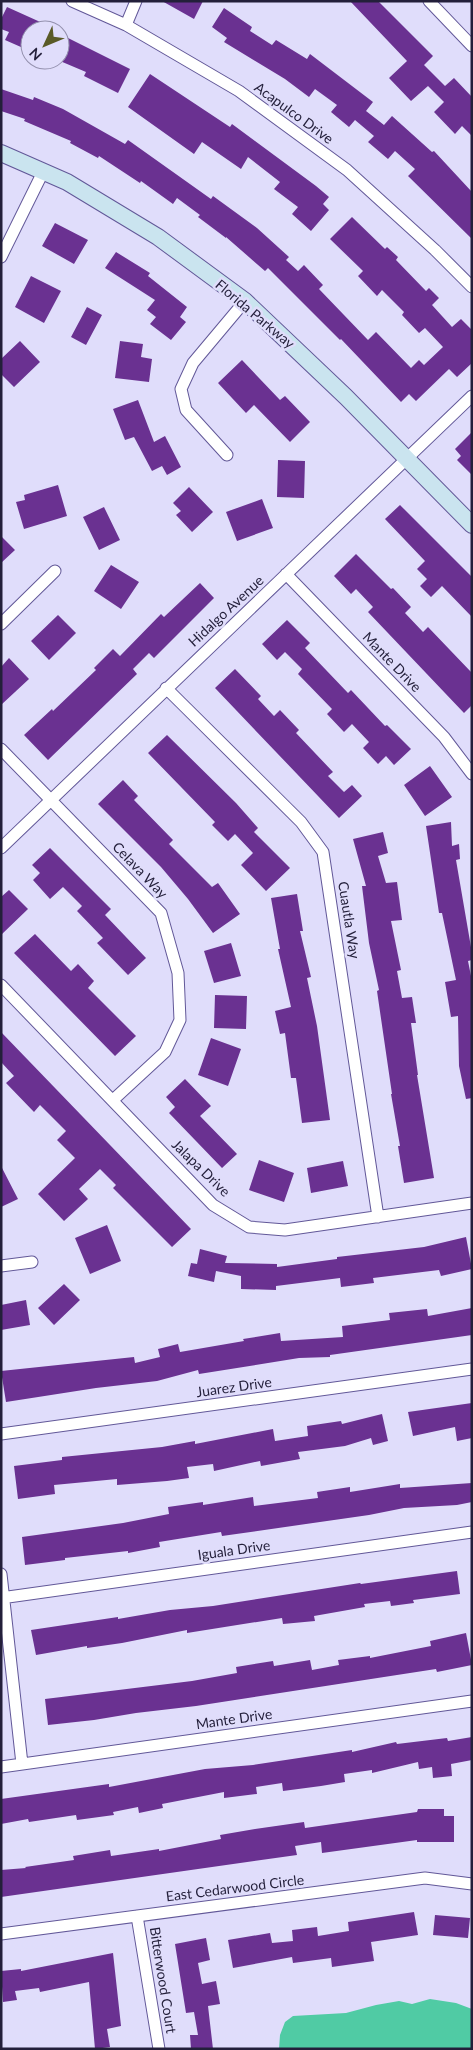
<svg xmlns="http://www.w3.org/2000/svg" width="473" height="2050" font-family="Lato,sans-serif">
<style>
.water{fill:#50cba4}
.building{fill:#6a3191}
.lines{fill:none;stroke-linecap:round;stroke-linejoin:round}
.street-casing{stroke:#625898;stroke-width:13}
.secondary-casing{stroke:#625898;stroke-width:18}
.street{stroke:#fff;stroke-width:11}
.secondary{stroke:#cae4ef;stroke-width:16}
.labels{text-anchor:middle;stroke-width:5;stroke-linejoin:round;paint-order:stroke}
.street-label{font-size:14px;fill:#231f3a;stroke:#e0ddfb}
</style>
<rect width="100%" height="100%" fill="#e0ddfb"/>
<!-- water -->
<path class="water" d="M430 1999 456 2003 472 2009V2049H279L280 2035 285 2022 293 2016 346 2013 376 2005 399 2001 412 2004Z"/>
<!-- building -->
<path class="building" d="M162 1H203L194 19Z
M350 1H378L433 56 424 65 445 86 454 78 472 97V136L462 126 455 134 434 112 444 102 428 86 411 101 389 78 407 61Z
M7 7 58 30H30V51L5 40 9 32 1 29V19Z
M224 8 252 27 250 31 272 45 276 40 307 59 310 54 373 102 366 111 384 125 392 116 432 152 434 151 472 192V239L408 176 415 169 395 151 388 159 368 142 374 136 355 120 349 127 331 112 337 105 315 89 309 97 285 79 224 42 227 38 212 27Z
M60 34 130 69 118 93 84 76 86 72 60 61Z
M150 74 230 127 232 124 316 186 329 197 323 204 329 210 311 231 292 214 298 207 274 189 280 182 248 157 241 169 202 142 194 154 128 107Z
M1 89 33 100 34 97 63 109 125 144 128 140 211 199 213 196 257 228 289 257 286 260 298 271 304 265 323 285 319 289 368 340 376 332 411 368 419 360 424 365 443 347 425 328 419 333 402 315 404 312 382 290 377 296 358 276 363 271 330 239 352 217 385 249 387 247 398 257 396 260 426 291 429 288 439 298 432 305 452 327 461 319 472 330V363L457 377 449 369 416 401 409 394 401 402 341 339 340 340 268 268 265 271 226 237V238L198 217 200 215 177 198 173 204 141 181 140 183 99 156 98 158 70 143 71 141 24 121 25 119 1 111Z
M55 223 88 240 74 264 42 246Z
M116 252 150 273 148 276 187 307 180 317 186 322 171 340 150 324 156 317 147 310 155 300 105 268Z
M31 276 61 291 44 323 15 307Z
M87 307 102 315 86 345 71 337Z
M20 341 40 362 14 387 1 374V359Z
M120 341 143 344 141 357 152 359 149 382 115 378Z
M242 360 280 400 285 396 310 422 290 442 254 405 246 413 218 383Z
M138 400 154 442 165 436 181 467 167 475 162 466 152 471 134 437 125 440 113 409Z
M472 432V475L457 460 461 456 455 449Z
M278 460 305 461 304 498 277 497Z
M58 485 67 516 24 529 16 502 25 500 24 495Z
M189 487 213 512 192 532 176 515 181 511 173 503Z
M262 499 273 528 237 541 226 512Z
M400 505 472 577V617L442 586 431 597 420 586 427 579 417 569 425 561 385 519Z
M104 507 120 540 99 550 83 517Z
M1 536 15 550 1 563Z
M356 554 391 589 393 588 411 607 405 613 423 632 428 627 472 673V705L464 713 368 612 373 607 356 589 351 594 334 576Z
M111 565 139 582 121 609 94 591Z
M200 583 214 598 154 658 149 653 133 669 137 674 48 760 24 735 52 709 53 711 96 670 94 668 113 649 120 656 161 614 164 617Z
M58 615 76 633 49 660 31 641Z
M287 620 310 643 305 648 348 693 351 690 385 726 387 725 411 749 394 765 386 756 378 764 363 748 369 742 352 724 344 732 327 714 332 709 298 674 302 669 285 652 277 660 262 644Z
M9 658 29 679 1 705V667Z
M235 669 261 696 258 699 274 716 280 710 299 730 296 733 333 772 328 776 344 792 352 785 362 796 339 818 215 688Z
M167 735 236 803 258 828 254 832 290 868 266 891 241 865 253 853 235 834 228 841 212 825 215 822 148 753Z
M430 766 452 797 425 816 404 785Z
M123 780 138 796 134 800 173 840 169 844 212 887 218 883 240 914 213 933 188 899 161 867 98 804Z
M451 822 452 846 459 844 460 859 456 860 472 953V960L468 961 472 981V1098L466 1099 459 1066 458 1016 451 1017 445 982 456 980 442 913H439L426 826Z
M383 832 388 853 378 856 386 883 397 882 402 920 391 921 401 970 397 971 402 998 412 997 416 1023H411L418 1075H417L434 1178 404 1183 398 1146H400L391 1094H392L377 991 379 990 369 943 362 886H366L353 839Z
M50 848 111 909 105 915 146 958 128 975 97 943 103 938 77 911 82 906 63 887 50 899 33 880 40 873 32 865Z
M9 890 28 909 1 935V897Z
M297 894 303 931H300L311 977 307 978 317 1026 330 1120 302 1123 296 1078H291L285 1033 280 1034 275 1011 291 1007 278 949H280L271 898Z
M35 934 71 971 78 964 94 981 88 988 136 1036 115 1056 14 953Z
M231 943 241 976 214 983 204 951Z
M215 995 247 996 246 1029 214 1028Z
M1 1032 191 1229 172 1247 113 1188 116 1185 100 1169 79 1189 88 1199 64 1221 38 1194 75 1158 57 1140 66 1131 40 1105 34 1112 6 1083 14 1076 1 1062Z
M211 1038 241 1049 228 1086 198 1075Z
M185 1079 211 1106 200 1116 237 1154 222 1168 169 1113 175 1107 166 1097Z
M259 1160 294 1173 284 1202 249 1190Z
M343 1161 348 1186 311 1193 307 1168Z
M1 1166 18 1199 1 1207Z
M107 1225 121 1261 90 1274 75 1238Z
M466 1237 472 1269 441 1276 439 1270 373 1278 374 1283 341 1287 340 1278 276 1286V1290L241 1289V1276L216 1271 214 1282 188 1276 191 1263 197 1264 200 1249 227 1256 225 1263 277 1264V1267L337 1259V1257L424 1247Z
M64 1284 80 1300 54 1325 38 1308Z
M26 1300 30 1325 1 1330V1305Z
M472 1308V1335L330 1355V1357L299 1358 199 1374 198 1370 157 1381 96 1388 6 1402 1 1371 134 1357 135 1363 160 1357 158 1349 178 1344 180 1352 244 1341 243 1339 280 1333 281 1341 343 1337 342 1326 390 1320 389 1313 427 1309 428 1316Z
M472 1403V1438L457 1441 455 1427 413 1436 408 1412Z
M382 1414 388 1441 373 1445 371 1438 345 1446 298 1452 300 1459 261 1466 260 1461 214 1471 213 1464 187 1467 189 1478 167 1481 117 1485V1479L54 1485 55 1494 18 1499 14 1466 62 1460V1457L162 1447 195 1441V1444L273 1429 275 1441 308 1436 307 1426 341 1421 342 1424Z
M472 1483V1502L457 1505 404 1508 369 1515 222 1536 221 1532 159 1542 160 1547 128 1553V1551L65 1558V1560L25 1565 22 1537 123 1523 169 1514 168 1507 203 1502V1505L253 1497 254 1506 318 1498 317 1492 350 1487V1492L400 1484V1488Z
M457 1571 460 1594 413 1600 414 1603 391 1606 390 1601 364 1604 365 1607 314 1616 315 1621 283 1624 282 1618 187 1633V1630L122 1643 87 1648V1646L36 1655 31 1630 118 1617V1619L170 1610 213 1606 360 1583 361 1584Z
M466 1633 472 1665 437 1672 436 1669 196 1706 136 1713 94 1720 48 1725 45 1699 192 1681 237 1673 236 1667 273 1661 274 1666 310 1660 312 1670 339 1665 338 1660 370 1656V1658L431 1646 430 1641Z
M472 1737V1760L451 1764 452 1776 433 1778 432 1767 419 1769 418 1762 372 1773V1770L344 1774 345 1782 321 1786 283 1791 282 1783 256 1787 257 1794 224 1798V1792L162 1804 163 1808 139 1813 138 1807 113 1812 114 1815 77 1820 76 1815 29 1822 28 1819 1 1824V1799L109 1784V1787L205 1769 253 1765 352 1750V1752L396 1742 397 1744 447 1738 448 1741Z
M418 1809H444V1816H454V1842H417V1840L322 1853 321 1842 295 1846 297 1855 1 1897V1870L26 1868 25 1867 74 1860 73 1856 110 1850 111 1856 159 1849V1851L221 1839 220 1835 255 1829 304 1822 305 1828 417 1812Z
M414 1912 418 1935 371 1942 374 1961 332 1967 331 1958 293 1963 292 1957 233 1968 228 1940 270 1933 272 1943 293 1941 292 1930 317 1927 318 1936 349 1931 348 1922Z
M435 1915 470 1918 468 1938 433 1935Z
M206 1938 210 1960 198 1963 202 1984 216 1981 220 2004 208 2006 213 2049H191L190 2035H198L194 2012 186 2013 175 1944Z
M113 1953 121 2026 107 2029 110 2047 95 2049 89 1982 40 1992 39 1988 15 1991 17 2000 3 2002 1 1971 21 1969V1971Z"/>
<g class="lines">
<!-- street casing -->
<g class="street-casing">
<path id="street" d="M72 1 126 25 239 91 347 170 435 250 472 287
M429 1 472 46
M126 25 136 1
M1 257 43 172
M227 455 186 410 181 389 193 363 245 301
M286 574 444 737 472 774
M1 624 55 571
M166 688 301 822 323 852 378 1217
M1 749 161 913 178 973 180 1020 165 1052 113 1100
M1 848 472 396
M1 985 213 1205 249 1227 285 1230 472 1203
M1 1266 32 1262
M1 1434 472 1369
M1 1574 22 1764
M1 1598 472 1532
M1 1767 472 1701
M137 1916 159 2049
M1 1934 425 1878 472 1884"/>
</g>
<!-- secondary casing -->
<g class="secondary-casing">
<path id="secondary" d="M1 153 67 182 158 237 245 301 346 397 472 525"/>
</g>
<!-- street -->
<use href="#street" class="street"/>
<!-- secondary -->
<use href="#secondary" class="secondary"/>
</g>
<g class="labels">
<!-- street labels -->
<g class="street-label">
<text transform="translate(294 113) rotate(36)" y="5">Acapulco Drive</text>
<text transform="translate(255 314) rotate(40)" y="5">Florida Parkway</text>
<text transform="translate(226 611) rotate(-43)" y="5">Hidalgo Avenue</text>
<text transform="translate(392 662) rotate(46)" y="5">Mante Drive</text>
<text transform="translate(140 870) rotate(46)" y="5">Celava Way</text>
<text transform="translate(349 920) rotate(81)" y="5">Cuautla Way</text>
<text transform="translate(201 1168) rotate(44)" y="5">Jalapa Drive</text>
<text transform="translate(234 1387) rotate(-8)" y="5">Juarez Drive</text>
<text transform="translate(234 1550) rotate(-8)" y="5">Iguala Drive</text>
<text transform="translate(234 1719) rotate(-8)" y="5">Mante Drive</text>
<text transform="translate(235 1888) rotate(-7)" y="5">East Cedarwood Circle</text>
<text transform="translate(163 1980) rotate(81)" y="5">Bitterwood Court</text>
</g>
</g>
<!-- border -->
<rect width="473" height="2050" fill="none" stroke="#231f3a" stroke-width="5"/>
<!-- north arrow -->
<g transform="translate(45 45) rotate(226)"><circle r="24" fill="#e0ddfb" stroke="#9491ae"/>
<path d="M0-4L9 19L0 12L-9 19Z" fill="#5a5a27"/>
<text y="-8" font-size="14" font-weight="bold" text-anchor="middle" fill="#231f3a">N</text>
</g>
</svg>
